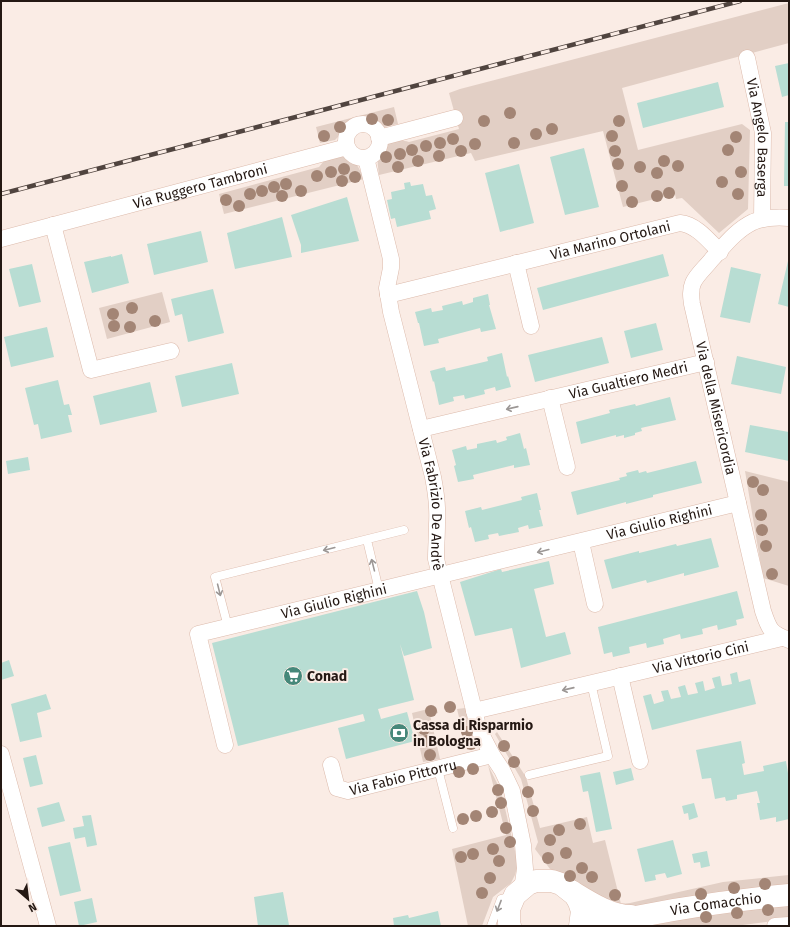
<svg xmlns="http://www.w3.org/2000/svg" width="790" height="927" font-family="'Fira Sans',sans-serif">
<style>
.green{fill:#e2cfc5}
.building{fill:#b8ddd3}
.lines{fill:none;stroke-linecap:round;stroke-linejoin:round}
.service-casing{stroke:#dcbaab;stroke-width:9}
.minor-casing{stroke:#dcbaab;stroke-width:17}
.secondary-casing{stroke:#dcbaab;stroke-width:23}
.service{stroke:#fff;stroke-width:8}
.minor{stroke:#fff;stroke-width:16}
.secondary{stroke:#fff;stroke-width:22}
.rail-casing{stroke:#50443f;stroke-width:4.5}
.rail{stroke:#faece5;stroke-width:3;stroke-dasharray:9;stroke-linecap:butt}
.tree{fill:#a38575}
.oneway{stroke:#9c9795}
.labels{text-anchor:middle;stroke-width:4;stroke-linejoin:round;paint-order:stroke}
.street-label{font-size:14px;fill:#241813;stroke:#faece5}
.poi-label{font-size:14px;font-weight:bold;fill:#241813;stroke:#faece5;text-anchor:start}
</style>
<rect width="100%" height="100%" fill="#faece5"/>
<!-- green -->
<path class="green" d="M789 3V43L622 88 638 150 742 124 750 130 748 209 719 233 682 198 676 199 675 194 623 207 603 131 475 161 471 153 379 175C378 166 375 151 384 144 386 143 390 142 393 142 400 140 402 140 409 142L459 129 449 93 460 89Z
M394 107 398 124 384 127 378 126 373 124 359 122 351 124 335 140 320 143 316 127Z
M345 156C357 161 359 168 364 179L224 214 219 194 319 167 324 161Z
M162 292 170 322 107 339 99 308Z
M745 471 789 482V586L763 578Z
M436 707 438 713 430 715 440 759 423 762 412 713Z
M465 708 473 737 480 747 467 750 457 709Z
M497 732 526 777 540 828 587 817 593 843 605 840 621 904 630 903 723 882 789 875V887L628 911 570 879 550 869 535 849 538 842 521 779 495 734Z
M488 765 501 791 518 864 515 875 511 883 493 897 482 926H468L452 849 506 835Z
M789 903V919L735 926H644L651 924Z"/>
<!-- building -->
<path class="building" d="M789 63V95L782 97 775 66Z
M718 82 724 107 643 128 637 103Z
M785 122H789V186H784Z
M584 148 599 207 565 215 550 157Z
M519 164 534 223 500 232 485 173Z
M410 182 411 186 423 184 426 196 432 195 436 209 429 211 431 219 397 227 395 218 391 219 387 200 392 199 391 192 405 189 404 183Z
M347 197 359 241 301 253V245L291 215Z
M282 217 292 257 235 269 227 233Z
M201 231 208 262 154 275 147 244Z
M122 254 129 283 92 293 84 262 111 256V257Z
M663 254 669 276 543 310 537 288Z
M788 261H789V307L778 304Z
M32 264 41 302 19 307 9 269Z
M731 267 761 274 750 323 720 317Z
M213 289 224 333 188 342 182 314 175 316 171 299Z
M488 294 490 305H489L496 329 481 332 480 328 438 339 439 343 424 346 419 323H418L415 312 431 308 432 312 443 310 442 306 462 301 463 305 473 302V298Z
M656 323 663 350 631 358 624 331Z
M47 327 54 357 11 367 4 337Z
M602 337 609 363 535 382 528 355Z
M502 353 507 377 508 376 511 387 496 391 495 387 484 390 485 394 465 399 464 395 453 397 454 401 439 405 434 381 433 382 430 371 445 367 446 371 488 361 487 357Z
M737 356 786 367 781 394 731 384Z
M232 363 239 394 182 407 175 376Z
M58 380 64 405 69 404 72 415H68L72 432 41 439 38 424 34 425 25 388Z
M150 382 157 412 100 425 93 396Z
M670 397 676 420 641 428 642 431 635 433V435L624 438V435L616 437V435L581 444 576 422 610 413 609 410 635 404 636 406Z
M750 425 789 432V461L745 452Z
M520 433 524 449 526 448 530 465 514 468V465L473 475 474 479 458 482 454 466 456 465 452 450 466 446 467 450 477 448V444L496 440 497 443 507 440 506 437Z
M28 457 30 470 8 474 6 461Z
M696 461 702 483 653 495V497L626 504V502L577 515 571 492 620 480 619 478 627 476 626 473 638 470 639 473 646 471 647 473Z
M537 493 541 510H539L543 526 529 529 528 525 518 528 519 532 499 536 498 533 488 535 489 539 475 542 471 527 469 528 465 511 481 507 482 510 522 500 521 497Z
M711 538 719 567 684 576V573L647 583 646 580 612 589 604 560 639 551V553L676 544 677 546Z
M549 561 554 584 534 589 546 637 565 632 571 654 521 668 512 628 475 636 460 582 501 569 502 572Z
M417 591 424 612 432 648 404 656 400 644 414 700 378 709 381 719 407 712 415 741 346 759 338 728 365 721 363 714 238 746 212 643Z
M737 591 744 618 736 620 737 625 718 630 717 625 702 629 703 634 681 639 680 634 663 639 664 644 647 648 646 643 629 647 630 653 613 657 612 652 604 654 598 627Z
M9 660 14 676 1 680V663Z
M737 672 739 682 750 679 756 704 652 730 643 696 651 694 654 704 664 701 661 691 668 690 671 699 681 697 678 687 685 685 688 695 698 693 695 683 703 681 705 691 715 688 712 678 720 676 722 686 732 684 730 674Z
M46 694 51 709 37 713 42 737 20 742 11 704Z
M741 741 745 763 742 764 744 775 764 771 763 766 786 761 789 779V819L776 822V817L760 820 757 803H760L757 791 737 795V799L726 801 725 797 715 799 711 778 702 779 696 750Z
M36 755 43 784 30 787 23 758Z
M631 768 634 780 616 785 613 772Z
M600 772 612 829 596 832 588 791 583 792 580 776Z
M59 802 65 821 42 827 37 808Z
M694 803 698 817 689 820 688 813 684 814 682 806Z
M91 815 97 845 87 847 85 837 75 839 73 828 84 826 82 816Z
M673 840 682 874 667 878 665 873 655 875 656 880 645 882 637 849Z
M70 842 81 891 60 896 48 847Z
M707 851 710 866 701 868 700 862 694 863 692 854Z
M283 892 289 925 280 926H258L254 897Z
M92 898 97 922 79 926 74 902Z
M438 911 441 926H394L393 918 408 915 409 918Z"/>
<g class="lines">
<!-- service casing -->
<g class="service-casing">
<path id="service" d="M367 540 379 590
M228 627 215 577 404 530
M438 769 453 828
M529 775 608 756 591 683
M491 926 501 899 511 897"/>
</g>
<!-- minor casing -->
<g class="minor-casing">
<g id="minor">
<path id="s1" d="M747 58 763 133 762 219"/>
<circle cx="363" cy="141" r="17"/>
<path d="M379 138 455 118"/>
<path id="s2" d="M366 158 391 259V268L387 288 391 312 433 477C436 492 438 508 437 524 437 536 436 548 436 559L479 730 492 755 502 770 512 791 523 845 525 869 522 890"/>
<path id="s3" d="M789 218C776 217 765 217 753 222 736 230 724 246 712 259 706 267 697 274 693 283 690 290 691 297 692 304L763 611C769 629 770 633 789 640"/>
<path d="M53 225 91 370 171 351"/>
<path id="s4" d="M1 239 347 147"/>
<path d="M516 263 531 326"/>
<path id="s5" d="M388 295 680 223C697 225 708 240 720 252"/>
<path d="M550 398 567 467"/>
<path id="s6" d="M421 429 706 362"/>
<path d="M581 542 595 604"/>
<path d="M620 676 640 761"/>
<path id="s7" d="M474 711 782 638"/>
<path id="s8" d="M225 745 198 634 738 503"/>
<path d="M1 754 48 926"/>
<path id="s9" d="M331 765 337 788 348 791 492 755"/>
<path d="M775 926 789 925"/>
</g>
</g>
<!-- secondary casing -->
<g class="secondary-casing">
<g id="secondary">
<path d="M571 891C589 902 610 916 631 916"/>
<path d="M510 926 509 923V909L515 895 528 884 536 881H552L561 884 575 895 579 902 582 911 580 926"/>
<path id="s10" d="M594 926C658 911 723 901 789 895"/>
</g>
</g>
<!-- service -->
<use href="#service" class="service"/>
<!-- minor -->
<use href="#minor" class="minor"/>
<!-- secondary -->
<use href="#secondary" class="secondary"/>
<!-- rail casing -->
<g class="rail-casing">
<path id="rail" d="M1 194 740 1"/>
</g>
<!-- rail -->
<use href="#rail" class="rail"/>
</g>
<!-- trees -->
<g class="tree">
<circle cx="510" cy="113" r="6"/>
<circle cx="372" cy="119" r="6"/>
<circle cx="388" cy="120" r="6"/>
<circle cx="484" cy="121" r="6"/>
<circle cx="619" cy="121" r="6"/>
<circle cx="340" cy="127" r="6"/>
<circle cx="552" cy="129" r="6"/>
<circle cx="536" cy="134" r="6"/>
<circle cx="324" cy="136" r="6"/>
<circle cx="612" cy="136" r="6"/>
<circle cx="736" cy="137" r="6"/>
<circle cx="453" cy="139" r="6"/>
<circle cx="440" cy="143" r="6"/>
<circle cx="514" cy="143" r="6"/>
<circle cx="475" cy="144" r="6"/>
<circle cx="426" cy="146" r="6"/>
<circle cx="412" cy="150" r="6"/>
<circle cx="728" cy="150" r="6"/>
<circle cx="461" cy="151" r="6"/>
<circle cx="615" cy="151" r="6"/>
<circle cx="400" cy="154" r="6"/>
<circle cx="439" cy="156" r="6"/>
<circle cx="386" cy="157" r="6"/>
<circle cx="418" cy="161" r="6"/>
<circle cx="664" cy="161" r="6"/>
<circle cx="618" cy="164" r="6"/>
<circle cx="678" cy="166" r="6"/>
<circle cx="398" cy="167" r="6"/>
<circle cx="640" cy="167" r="6"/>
<circle cx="344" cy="169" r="6"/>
<circle cx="331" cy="172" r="6"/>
<circle cx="741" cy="172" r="6"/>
<circle cx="657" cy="173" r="6"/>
<circle cx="317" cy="176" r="6"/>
<circle cx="355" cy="177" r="6"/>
<circle cx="342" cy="181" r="6"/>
<circle cx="722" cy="182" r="6"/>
<circle cx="286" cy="184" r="6"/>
<circle cx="622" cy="186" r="6"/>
<circle cx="274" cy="187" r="6"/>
<circle cx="262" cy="191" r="6"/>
<circle cx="301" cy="191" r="6"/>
<circle cx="669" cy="193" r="6"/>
<circle cx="250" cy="194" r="6"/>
<circle cx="738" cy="194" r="6"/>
<circle cx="282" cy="196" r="6"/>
<circle cx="657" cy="196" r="6"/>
<circle cx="226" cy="200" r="6"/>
<circle cx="632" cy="202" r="6"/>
<circle cx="239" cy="206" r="6"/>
<circle cx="132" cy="308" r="6"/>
<circle cx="113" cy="314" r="6"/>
<circle cx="155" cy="321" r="6"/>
<circle cx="114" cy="326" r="6"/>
<circle cx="130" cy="327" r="6"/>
<circle cx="753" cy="482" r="6"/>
<circle cx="763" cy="490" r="6"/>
<circle cx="761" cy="515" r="6"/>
<circle cx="762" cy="530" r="6"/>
<circle cx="766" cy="546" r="6"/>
<circle cx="772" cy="574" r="6"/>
<circle cx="450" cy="707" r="6"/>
<circle cx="431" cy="711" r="6"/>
<circle cx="424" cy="729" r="6"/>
<circle cx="467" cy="732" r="6"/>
<circle cx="426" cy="741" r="6"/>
<circle cx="471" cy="744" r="6"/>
<circle cx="504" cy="746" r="6"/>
<circle cx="430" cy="755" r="6"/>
<circle cx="514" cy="762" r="6"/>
<circle cx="473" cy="769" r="6"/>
<circle cx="459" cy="772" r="6"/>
<circle cx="498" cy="790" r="6"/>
<circle cx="528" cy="792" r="6"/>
<circle cx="501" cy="803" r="6"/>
<circle cx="533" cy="811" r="6"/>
<circle cx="492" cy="812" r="6"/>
<circle cx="476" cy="816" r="6"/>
<circle cx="463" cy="819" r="6"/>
<circle cx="580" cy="824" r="6"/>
<circle cx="506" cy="828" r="6"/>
<circle cx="559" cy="830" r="6"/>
<circle cx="550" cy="840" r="6"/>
<circle cx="510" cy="842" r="6"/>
<circle cx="493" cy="849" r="6"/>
<circle cx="566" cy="853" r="6"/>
<circle cx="473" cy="854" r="6"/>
<circle cx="461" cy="857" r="6"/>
<circle cx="548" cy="858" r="6"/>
<circle cx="499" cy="861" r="6"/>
<circle cx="582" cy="868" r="6"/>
<circle cx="570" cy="876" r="6"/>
<circle cx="592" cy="877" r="6"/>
<circle cx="490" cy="878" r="6"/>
<circle cx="765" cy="884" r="6"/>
<circle cx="734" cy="888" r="6"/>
<circle cx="482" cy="893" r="6"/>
<circle cx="701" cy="894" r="6"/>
<circle cx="615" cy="895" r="6"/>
<circle cx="768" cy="910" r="6"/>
<circle cx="737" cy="913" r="6"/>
<circle cx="706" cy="917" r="6"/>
</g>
<!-- one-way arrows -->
<defs><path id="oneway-shaft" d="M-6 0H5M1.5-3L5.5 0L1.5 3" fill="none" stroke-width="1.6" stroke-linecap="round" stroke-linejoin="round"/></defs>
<g class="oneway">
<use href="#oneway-shaft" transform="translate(512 408) rotate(167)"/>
<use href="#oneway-shaft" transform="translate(329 549) rotate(166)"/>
<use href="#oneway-shaft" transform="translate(543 551) rotate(166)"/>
<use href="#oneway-shaft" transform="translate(373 565) rotate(-104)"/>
<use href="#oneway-shaft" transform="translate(219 590) rotate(76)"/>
<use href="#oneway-shaft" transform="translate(568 689) rotate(167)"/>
<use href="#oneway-shaft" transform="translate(499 906) rotate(111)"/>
</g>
<!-- icons -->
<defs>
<g id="supermarket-disc" transform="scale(1)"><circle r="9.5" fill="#46887a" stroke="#faece5"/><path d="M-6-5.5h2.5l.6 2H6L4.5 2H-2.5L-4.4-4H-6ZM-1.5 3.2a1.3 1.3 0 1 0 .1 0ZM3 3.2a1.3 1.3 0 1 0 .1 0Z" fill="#fff"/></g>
<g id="bank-disc" transform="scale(1)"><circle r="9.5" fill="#46887a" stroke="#faece5"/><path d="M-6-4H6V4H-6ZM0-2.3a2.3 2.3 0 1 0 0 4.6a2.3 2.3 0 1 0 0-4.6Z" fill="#fff"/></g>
</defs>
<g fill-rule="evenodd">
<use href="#supermarket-disc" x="293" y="676"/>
<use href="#bank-disc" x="399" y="733"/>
</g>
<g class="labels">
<!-- street labels -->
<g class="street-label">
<text dy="5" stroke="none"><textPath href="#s1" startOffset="81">Via Angelo Baserga</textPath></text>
<text dy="5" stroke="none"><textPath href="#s4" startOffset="206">Via Ruggero Tambroni</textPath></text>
<text dy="5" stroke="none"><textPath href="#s5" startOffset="229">Via Marino Ortolani</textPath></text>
<text dy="5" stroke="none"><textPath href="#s6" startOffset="213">Via Gualtiero Medri</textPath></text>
<text dy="5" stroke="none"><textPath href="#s3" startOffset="251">Via della Misericordia</textPath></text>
<text dy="5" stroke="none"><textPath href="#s2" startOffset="355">Via Fabrizio De Andrè</textPath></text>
<text dy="5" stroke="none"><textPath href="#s8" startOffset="589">Via Giulio Righini</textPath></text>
<text dy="5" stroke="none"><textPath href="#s8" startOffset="254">Via Giulio Righini</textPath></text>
<text dy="5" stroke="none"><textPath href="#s7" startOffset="233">Via Vittorio Cini</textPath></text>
<text dy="5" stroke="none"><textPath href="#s9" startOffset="92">Via Fabio Pittorru</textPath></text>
<text dy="5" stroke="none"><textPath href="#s10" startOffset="124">Via Comacchio</textPath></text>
</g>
<!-- poi labels -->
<g class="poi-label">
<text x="307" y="681">Conad</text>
<text x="413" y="730">Cassa di Risparmio<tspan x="413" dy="16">in Bologna</tspan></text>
</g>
</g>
<!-- border -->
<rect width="790" height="927" fill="none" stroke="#241813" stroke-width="4"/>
<!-- north arrow -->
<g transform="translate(28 899) rotate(152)" stroke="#faece5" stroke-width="3" paint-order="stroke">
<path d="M0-3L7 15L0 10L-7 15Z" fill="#241813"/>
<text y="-6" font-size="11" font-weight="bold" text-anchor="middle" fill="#241813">N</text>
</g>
</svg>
